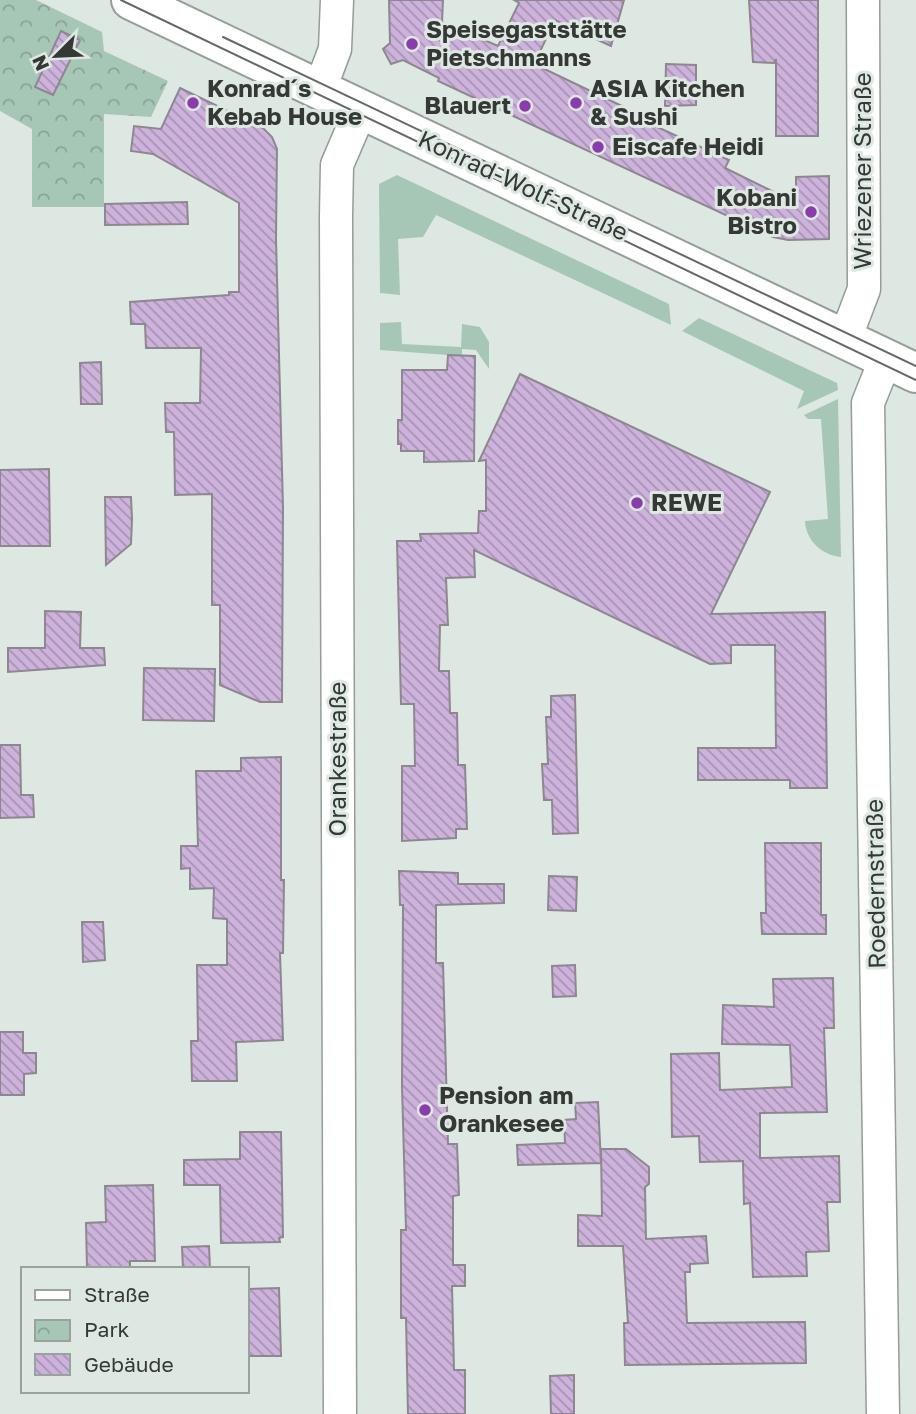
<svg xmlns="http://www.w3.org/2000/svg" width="916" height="1414" font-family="'Golos Text',sans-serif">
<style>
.grass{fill:#a6c7b5}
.park{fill:url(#park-crowns)}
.building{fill:url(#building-back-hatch);stroke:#8d8890;stroke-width:2}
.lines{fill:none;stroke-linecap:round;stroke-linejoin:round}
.minor-casing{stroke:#949d98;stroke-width:35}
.secondary-casing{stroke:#949d98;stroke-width:42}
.minor{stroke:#fff;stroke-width:32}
.secondary{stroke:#fff;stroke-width:38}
.tram{stroke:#636965;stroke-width:2}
.poi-dot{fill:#8a3bac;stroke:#dee8e2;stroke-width:2.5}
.labels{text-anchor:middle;stroke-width:6;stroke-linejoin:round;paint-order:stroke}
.poi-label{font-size:24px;font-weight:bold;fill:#353936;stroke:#dee8e2;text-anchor:start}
.street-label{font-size:24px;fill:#353936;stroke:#dee8e2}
</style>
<defs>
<pattern id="park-crowns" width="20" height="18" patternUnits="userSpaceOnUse" patternTransform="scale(1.75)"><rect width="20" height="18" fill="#a6c7b5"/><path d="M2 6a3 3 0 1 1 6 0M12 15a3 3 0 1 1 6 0" fill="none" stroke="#88a394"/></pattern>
<pattern id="building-back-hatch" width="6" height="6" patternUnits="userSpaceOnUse" patternTransform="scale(1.75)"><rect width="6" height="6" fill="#cdb2dc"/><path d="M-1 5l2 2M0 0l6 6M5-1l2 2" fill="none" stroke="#a792b3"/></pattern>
</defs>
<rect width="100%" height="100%" fill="#dee8e2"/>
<!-- grass -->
<path class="grass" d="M397 175 669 304 671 325 436 215 423 237 398 239 400 295 380 293 379 184Z
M699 318 837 383 838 390 797 409 804 391 682 331Z
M401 322 402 344 461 347 462 324 480 327 489 342V369L476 350 462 349V356L380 350V323Z
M838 399 841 557C822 555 806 541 805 521L828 519 821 419H808L804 415Z"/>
<!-- park -->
<path class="park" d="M0 0H36L102 32 104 51 168 81 151 117 104 114V207H32V129L0 111Z"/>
<!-- building -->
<path class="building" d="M389 0H443L442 22 498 46 519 3 514 0H624L611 46 555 20 534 64 626 108H616L729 160 725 168 796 203V177L829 176V239L788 240 773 237 438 81 439 78 403 60 391 64 383 49 390 43Z
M749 0H818V136H776V59L774 63 753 62Z
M61 31 80 40 53 95 35 87Z
M666 64 696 65V105L665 106Z
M180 88 263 128 272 137 277 149 276 239 283 508 282 702H260L220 685V605H212V494L175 495 174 432H166L165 403H200L201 348H146L145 324H131L130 302 229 295V292H239V203L153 154 131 151 134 126 161 129Z
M187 202 188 224 105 225V204Z
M448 355 475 356 474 461 424 462V451H401V444H398V420H402V370H447Z
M101 362 102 404H81L80 363Z
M520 374 770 492 711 614 825 612 827 788H790V780H698V748H776L775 645H731V663L710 664 474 550 475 577 446 578 448 625H440L439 671H449L450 713H457L458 765H465L467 829H456V838L402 841V766H415L414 704H401L397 541H421L420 534 478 533 479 511H486V460L479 461Z
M49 469 50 546H0V470Z
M105 497H131L132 519 131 544 106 565Z
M45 611 81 612 80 648H104L105 665 8 672V648H45Z
M144 668 215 669 214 721 143 720Z
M575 695 578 833 553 834 552 800H544L542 764H548L546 717H551V696Z
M0 745H20L21 795H33L34 817 0 818Z
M281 757V880H284L283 953H280L283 1040 236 1042 237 1081H192L191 1041H198L197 965H227V919L213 918 214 888 190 889V868L181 869V846H198L196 771H241V758Z
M765 843H821V915H826V934H762L761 913H766Z
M399 871 458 873V884H504V903L436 905V963H443L448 1144H457L459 1195 453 1196V1265H465V1286H452L454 1370H465V1414H408L406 1318H401V1230H406L402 1086 403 905H400Z
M549 876 577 877 576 911 548 910Z
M82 922H103L105 960 83 962Z
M575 965 576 996 553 997 552 966Z
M833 978 834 1028H824L827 1112 760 1113V1158L839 1156 840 1202H827L829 1251 806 1252 807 1276 753 1277 750 1203 744 1204 743 1161 700 1162 699 1136 672 1137 671 1054 719 1053 720 1090 792 1087 790 1045 722 1044 723 1005 774 1007 773 979Z
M0 1032H23V1053H36V1073L24 1074V1095H0Z
M598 1102 601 1163 518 1165 517 1145 565 1143 564 1120 576 1119 575 1103Z
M240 1132H281L283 1237 279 1238 280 1242 221 1243 220 1185H184V1160L240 1159Z
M601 1149H626L649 1167V1184L645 1187 646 1239 706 1236 708 1263 690 1264V1272H685L687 1323 805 1322 806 1363 625 1365 624 1323H628L623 1246H578V1215L602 1216Z
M153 1185 155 1261H130V1269H87L86 1223 106 1222 105 1186Z
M209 1246 210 1269H183L182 1247Z
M279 1288 281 1356H247V1289Z
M574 1375V1414H551L550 1376Z"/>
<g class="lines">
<!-- minor casing -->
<g class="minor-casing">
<path id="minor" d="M320 89 335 49 337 0
M845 339 864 289 863 0
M340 1414 336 216 337 165 361 109
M883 1414 868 403 886 358"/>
</g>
<!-- secondary casing -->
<g class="secondary-casing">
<path id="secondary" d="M131 0 916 373"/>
</g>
<!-- minor -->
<use href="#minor" class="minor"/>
<!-- secondary -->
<use href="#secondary" class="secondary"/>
<!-- tram -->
<path class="tram" d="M121 0 916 380
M223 37 916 366"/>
</g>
<!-- markers -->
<g class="poi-dot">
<circle cx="412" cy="44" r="7"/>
<circle cx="193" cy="103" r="7"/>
<circle cx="576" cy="103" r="7"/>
<circle cx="525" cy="106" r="7"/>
<circle cx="598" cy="147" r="7"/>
<circle cx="811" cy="212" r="7"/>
<circle cx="637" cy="503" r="7"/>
<circle cx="425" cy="1110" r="7"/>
</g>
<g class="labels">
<!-- poi labels -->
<g class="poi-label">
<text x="426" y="38">Speisegaststätte<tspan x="426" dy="28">Pietschmanns</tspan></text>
<text x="207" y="97">Konrad´s<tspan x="207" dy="28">Kebab House</tspan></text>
<text x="590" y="97">ASIA Kitchen<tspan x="590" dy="28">&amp; Sushi</tspan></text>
<text x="511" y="114" text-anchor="end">Blauert</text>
<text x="612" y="155">Eiscafe Heidi</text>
<text x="797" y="206" text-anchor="end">Kobani<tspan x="797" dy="28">Bistro</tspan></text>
<text x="651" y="511">REWE</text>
<text x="439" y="1104">Pension am<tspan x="439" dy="28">Orankesee</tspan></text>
</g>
<!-- street labels -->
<g class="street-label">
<text transform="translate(863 171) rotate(-90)" y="8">Wriezener Straße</text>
<text transform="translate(523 186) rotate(25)" y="8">Konrad-Wolf-Straße</text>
<text transform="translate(338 759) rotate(-90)" y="8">Orankestraße</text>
<text transform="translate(876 884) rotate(-91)" y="8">Roedernstraße</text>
</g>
</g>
<!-- legend -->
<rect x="21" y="1267" width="228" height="126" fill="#dee8e2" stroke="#9aa29d" stroke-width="2"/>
<rect x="35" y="1290" width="35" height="10" fill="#ffffff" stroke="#9aa29d" stroke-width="2"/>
<text x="84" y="1302" font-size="21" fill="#353936">Straße</text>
<rect x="35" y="1320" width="35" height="21" fill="url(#park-crowns)" stroke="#9aa29d" stroke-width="2"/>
<text x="84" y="1337" font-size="21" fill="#353936">Park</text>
<rect x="35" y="1354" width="35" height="21" fill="url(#building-back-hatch)" stroke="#9aa29d" stroke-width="2"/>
<text x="84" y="1372" font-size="21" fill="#353936">Gebäude</text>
<!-- north arrow -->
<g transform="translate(56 56) rotate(246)" stroke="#dee8e2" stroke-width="5" paint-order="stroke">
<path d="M0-5L12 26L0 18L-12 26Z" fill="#353936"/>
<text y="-10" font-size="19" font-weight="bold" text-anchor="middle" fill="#353936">N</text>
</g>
</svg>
